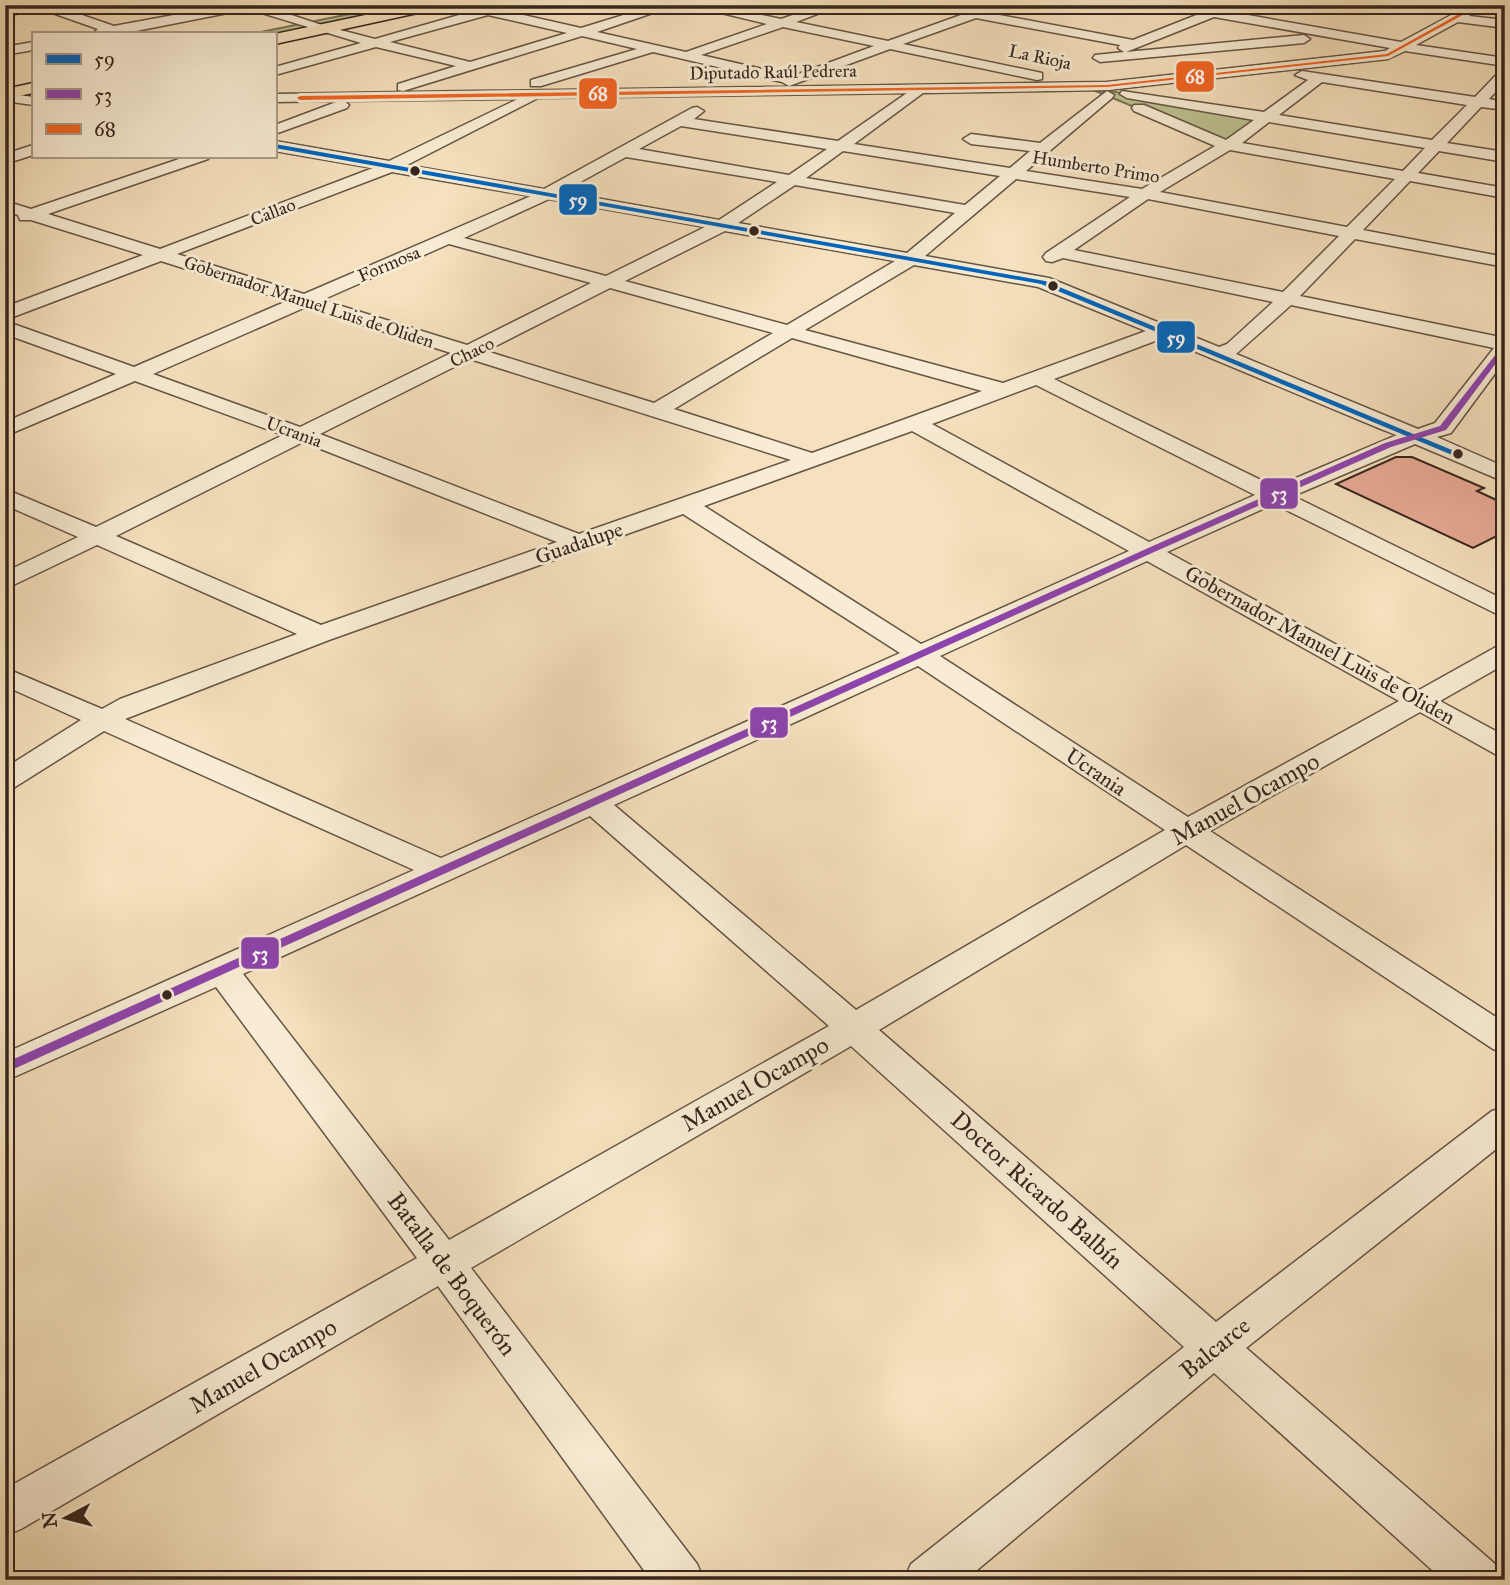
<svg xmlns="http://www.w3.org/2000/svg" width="1510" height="1585" font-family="'IM FELL Great Primer',serif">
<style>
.green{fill:#bdc290;stroke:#7a7456;stroke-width:2}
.building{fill:#e9aa96;stroke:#36251d;stroke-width:2}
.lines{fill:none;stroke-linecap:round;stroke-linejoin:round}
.minor-casing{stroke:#665445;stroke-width:3}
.major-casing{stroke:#36251d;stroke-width:3}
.minor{fill:#f8ecd4;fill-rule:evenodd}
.major{fill:#f5e1bd;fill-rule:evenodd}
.bus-1-casing{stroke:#f8ecd4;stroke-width:6}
.bus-2-casing{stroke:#f8ecd4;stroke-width:6}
.bus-3-casing{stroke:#f8ecd4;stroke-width:6}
.bus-1{fill:#0065bd;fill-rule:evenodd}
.bus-2{fill:#8e44ad;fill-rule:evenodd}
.bus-3{fill:#f26522;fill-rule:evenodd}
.bus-dot{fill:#36251d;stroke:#f8ecd4;stroke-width:2.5}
.labels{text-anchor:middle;stroke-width:6;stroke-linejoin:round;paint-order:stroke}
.far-street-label{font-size:18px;fill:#36251d;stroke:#f8ecd4}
.street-label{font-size:21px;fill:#36251d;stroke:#f8ecd4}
.near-street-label{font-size:24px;fill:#36251d;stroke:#f8ecd4}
.line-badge{stroke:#f8ecd4;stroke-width:2.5}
.badge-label{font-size:19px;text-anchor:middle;font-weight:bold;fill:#fff}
</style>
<rect width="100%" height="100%" fill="#f5e1bd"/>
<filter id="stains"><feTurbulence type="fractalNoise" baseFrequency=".00286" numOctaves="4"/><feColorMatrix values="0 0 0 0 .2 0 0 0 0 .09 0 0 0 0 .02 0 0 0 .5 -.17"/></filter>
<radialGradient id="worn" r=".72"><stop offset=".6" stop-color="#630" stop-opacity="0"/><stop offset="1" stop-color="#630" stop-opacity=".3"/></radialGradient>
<!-- green -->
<path class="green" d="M394 5H436L275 39V33H256Z
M1086 87 1268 118 1226 145Z"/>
<!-- building -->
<path class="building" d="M1396 457H1412L1484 488 1477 491 1505 504V532L1473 548 1336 484Z"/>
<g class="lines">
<!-- minor casing -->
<g class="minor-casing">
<path id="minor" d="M23 5H53L114 26 228 5H261L325 26 375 39 473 11 456 5H479L581 28 656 5H676L597 32 686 52 767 24 688 5H713L781 19 822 5H841L796 22 888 41 961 15 922 5H949L974 10 987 5H1005L989 13 1133 40 1199 14 1163 5H1191L1401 42 1470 5H1485L1469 16 1505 20V28L1458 22 1416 45 1505 58V66L1405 51 1388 59 1107 90 923 93 854 144 1010 168 1030 151 971 144 963 139 971 134 1040 143 1107 91 1114 95 1112 98 1026 171 1142 189 1215 146 1134 111 1132 108 1134 105H1144L1226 140 1254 120 1127 98 1120 94 1122 91 1264 112 1308 80 1295 75 1302 71 1475 97 1500 71 1505 70V82L1489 99 1505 102V110L1481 107 1447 143 1505 152V162L1439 151 1418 173 1505 188V198L1410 181 1363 230 1505 257V267L1355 239 1300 296 1505 338V360L1451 433 1437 437 1505 467V482L1415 444 1293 496 1505 600V618L1274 504 1167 552 1419 690 1496 647 1505 645V664L1440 701 1505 736V757L1495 754 1420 712 1210 831 1505 1023V1053L1493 1049 1186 845 879 1030 1216 1322 1492 1111 1505 1107V1142L1246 1348 1495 1564 1502 1580H1443L1214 1373 965 1580H904L911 1564 1184 1347 851 1046 471 1268 697 1564 704 1580H651L438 1286 21 1529 5 1536V1489L417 1258 216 987 5 1081V1053L414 870 104 731 15 787 5 790V768L81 720 5 686V668L102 709 120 699 297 634 97 545 5 589V572L78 537 5 505V489L96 527 283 435 135 381 5 436V422L116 374 5 334V321L134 367 287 301 161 261 5 320V307L143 255 31 220H20L18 215 5 211V201L31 209 188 156H211L208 159 48 214 160 249 373 168 275 151V141L389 161 518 99 344 101 349 105 347 108 275 134V125L339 101 275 102V94L1107 82 1385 51 1390 48 1214 17 1126 52 1304 35 1310 39 1304 43 1100 62 1093 58 1095 55 1124 52 1118 48 1120 45 976 18 903 44 1042 73V79L1037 80 890 49 789 86 782 82 653 52 541 86H531V80L637 49 582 36 403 91 398 90V84L456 66 376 47 275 75V67L361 43 248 9 126 33H93L98 29 41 9 5 16V8ZM488 15 567 33 470 62 390 42ZM783 27 874 46 793 76 701 55ZM1322 82 1467 105 1432 140 1279 115ZM907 93 838 141 694 119 704 111 697 107 692 108 544 189 407 165 538 98ZM1269 122 1425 148 1403 171 1242 143ZM681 126 827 149 789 175 639 149ZM1230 150 1395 179 1347 227 1160 192ZM843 151 1000 176 965 205 806 178ZM626 157 777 182 719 220 562 192ZM392 172 531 196 304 294 177 254ZM1016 179 1130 197 1046 253 1043 257 1046 261 1052 262 1063 258 1273 302 1227 344 1219 347 1049 278 925 256ZM795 185 955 213 907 253 738 223ZM549 199 705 227 606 276 464 238ZM1148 199 1339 236 1283 292 1074 250ZM725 231 895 261 787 325 625 281ZM449 244 591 283 467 345 322 300ZM914 265 1038 287 1146 331 1003 383 805 330ZM610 288 773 333 654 403 486 351ZM1291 305 1494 348 1435 423 1418 429 1236 354ZM306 307 451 353 300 427 153 374ZM792 338 982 391 812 453 674 409ZM1163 338 1381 429 1397 435 1275 487 1054 379ZM470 359 791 460 579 534 320 434ZM1036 385 1255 495 1149 542 932 424ZM912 431 1129 551 921 644 704 506ZM303 442 557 542 321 625 116 536ZM683 514 900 653 441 858 125 719 329 640ZM1147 561 1399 701 1188 817 940 656ZM918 666 1165 830 856 1010 614 805ZM590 816 829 1026 449 1240 243 974Z
M33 42V50L5 55V47Z
M5 93 33 97V105L5 101Z
M33 145V155L5 164V154Z"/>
</g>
<!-- major casing -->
<g class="major-casing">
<path id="major" d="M413 5H443L436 9 275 44V34Z
M33 83V93L5 99V89Z"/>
</g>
<!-- minor -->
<use href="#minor" class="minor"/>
<!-- major -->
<use href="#major" class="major"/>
<!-- bus-1 casing -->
<g class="bus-1-casing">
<path id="bus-1" d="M275 144 1045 281 1464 455 1460 457H1457L1041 284 275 148Z"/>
</g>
<!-- bus-2 casing -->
<g class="bus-2-casing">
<path id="bus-2" d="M1505 344V351L1446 430 1391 447 1152 553 5 1073V1063L1146 549 1385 443 1440 426 1503 345Z"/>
</g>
<!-- bus-3 casing -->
<g class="bus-3-casing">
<path id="bus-3" d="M1475 5H1481L1388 56 1107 87 300 100 297 98 300 96 1107 85 1387 54Z"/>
</g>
<!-- bus-1 -->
<use href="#bus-1" class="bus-1"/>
<!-- bus-2 -->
<use href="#bus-2" class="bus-2"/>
<!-- bus-3 -->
<use href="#bus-3" class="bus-3"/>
</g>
<!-- markers -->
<g class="bus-dot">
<circle cx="415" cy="171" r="6"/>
<circle cx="754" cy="231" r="6"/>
<circle cx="1053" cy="286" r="6"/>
<circle cx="1458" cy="454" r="6"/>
<circle cx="167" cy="995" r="6"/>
</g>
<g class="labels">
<!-- far-street labels -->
<g class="far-street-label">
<text transform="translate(1040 57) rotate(12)" y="6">La Rioja</text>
<text transform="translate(773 72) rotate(-1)" y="6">Diputado Raúl Pedrera</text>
<text transform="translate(1096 167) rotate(9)" y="6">Humberto Primo</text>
<text transform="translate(273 212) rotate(-21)" y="6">Callao</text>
<text transform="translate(389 264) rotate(-23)" y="6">Formosa</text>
<text transform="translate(309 302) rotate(18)" y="6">Gobernador Manuel Luis de Oliden</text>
<text transform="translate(472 352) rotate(-26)" y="6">Chaco</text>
<text transform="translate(294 432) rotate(20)" y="6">Ucrania</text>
</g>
<!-- street labels -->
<g class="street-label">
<text transform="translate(579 543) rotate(-19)" y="7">Guadalupe</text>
<text transform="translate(1320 645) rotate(29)" y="7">Gobernador Manuel Luis de Oliden</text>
<text transform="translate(1096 772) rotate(34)" y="7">Ucrania</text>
</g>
<!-- near-street labels -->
<g class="near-street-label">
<text transform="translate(1245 799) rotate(-29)" y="8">Manuel Ocampo</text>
<text transform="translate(755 1084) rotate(-30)" y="8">Manuel Ocampo</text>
<text transform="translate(1037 1190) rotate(42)" y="8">Doctor Ricardo Balbín</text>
<text transform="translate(452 1274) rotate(53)" y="8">Batalla de Boquerón</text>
<text transform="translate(1215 1348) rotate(-39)" y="8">Balcarce</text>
<text transform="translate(263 1366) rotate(-30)" y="8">Manuel Ocampo</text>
</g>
</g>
<g class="line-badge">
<rect x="1175" y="60" width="40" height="33" rx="7" fill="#f26522"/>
<rect x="578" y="77" width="40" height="33" rx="7" fill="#f26522"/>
<rect x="558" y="183" width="40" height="33" rx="7" fill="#0065bd"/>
<rect x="1156" y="320" width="40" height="34" rx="7" fill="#0065bd"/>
<rect x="1259" y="477" width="40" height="33" rx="7" fill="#8e44ad"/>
<rect x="749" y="706" width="40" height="33" rx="7" fill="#8e44ad"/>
<rect x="240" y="936" width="40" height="34" rx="7" fill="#8e44ad"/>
</g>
<g class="badge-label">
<text x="1195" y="83">68</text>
<text x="598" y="100">68</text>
<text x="578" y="206">59</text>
<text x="1176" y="344">59</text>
<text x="1279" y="500">53</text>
<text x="769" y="729">53</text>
<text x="260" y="960">53</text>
</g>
<!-- margin -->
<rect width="1510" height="1585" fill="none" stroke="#f5e1bd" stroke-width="28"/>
<rect x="7" y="7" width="1496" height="1571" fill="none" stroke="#36251d" stroke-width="3.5"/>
<rect x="14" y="14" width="1482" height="1557" fill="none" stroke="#36251d" stroke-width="2"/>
<!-- legend -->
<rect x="32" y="32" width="245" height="126" fill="#f8ecd4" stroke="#aa9c8b" stroke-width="2"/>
<rect x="46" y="54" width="35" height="10" fill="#0065bd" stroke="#aa9c8b" stroke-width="2"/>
<text x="94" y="66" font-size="21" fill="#36251d">59</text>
<rect x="46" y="89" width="35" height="10" fill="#8e44ad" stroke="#aa9c8b" stroke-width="2"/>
<text x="94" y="102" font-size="21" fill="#36251d">53</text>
<rect x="46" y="124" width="35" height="10" fill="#f26522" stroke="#aa9c8b" stroke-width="2"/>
<text x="94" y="136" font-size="21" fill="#36251d">68</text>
<!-- north arrow -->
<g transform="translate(66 1518) rotate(263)" stroke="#f8ecd4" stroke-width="5" paint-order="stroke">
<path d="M0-5L12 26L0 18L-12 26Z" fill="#36251d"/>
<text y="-10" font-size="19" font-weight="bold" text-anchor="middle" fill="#36251d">N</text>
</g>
<rect width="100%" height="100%" filter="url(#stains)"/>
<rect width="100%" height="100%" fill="url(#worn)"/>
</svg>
